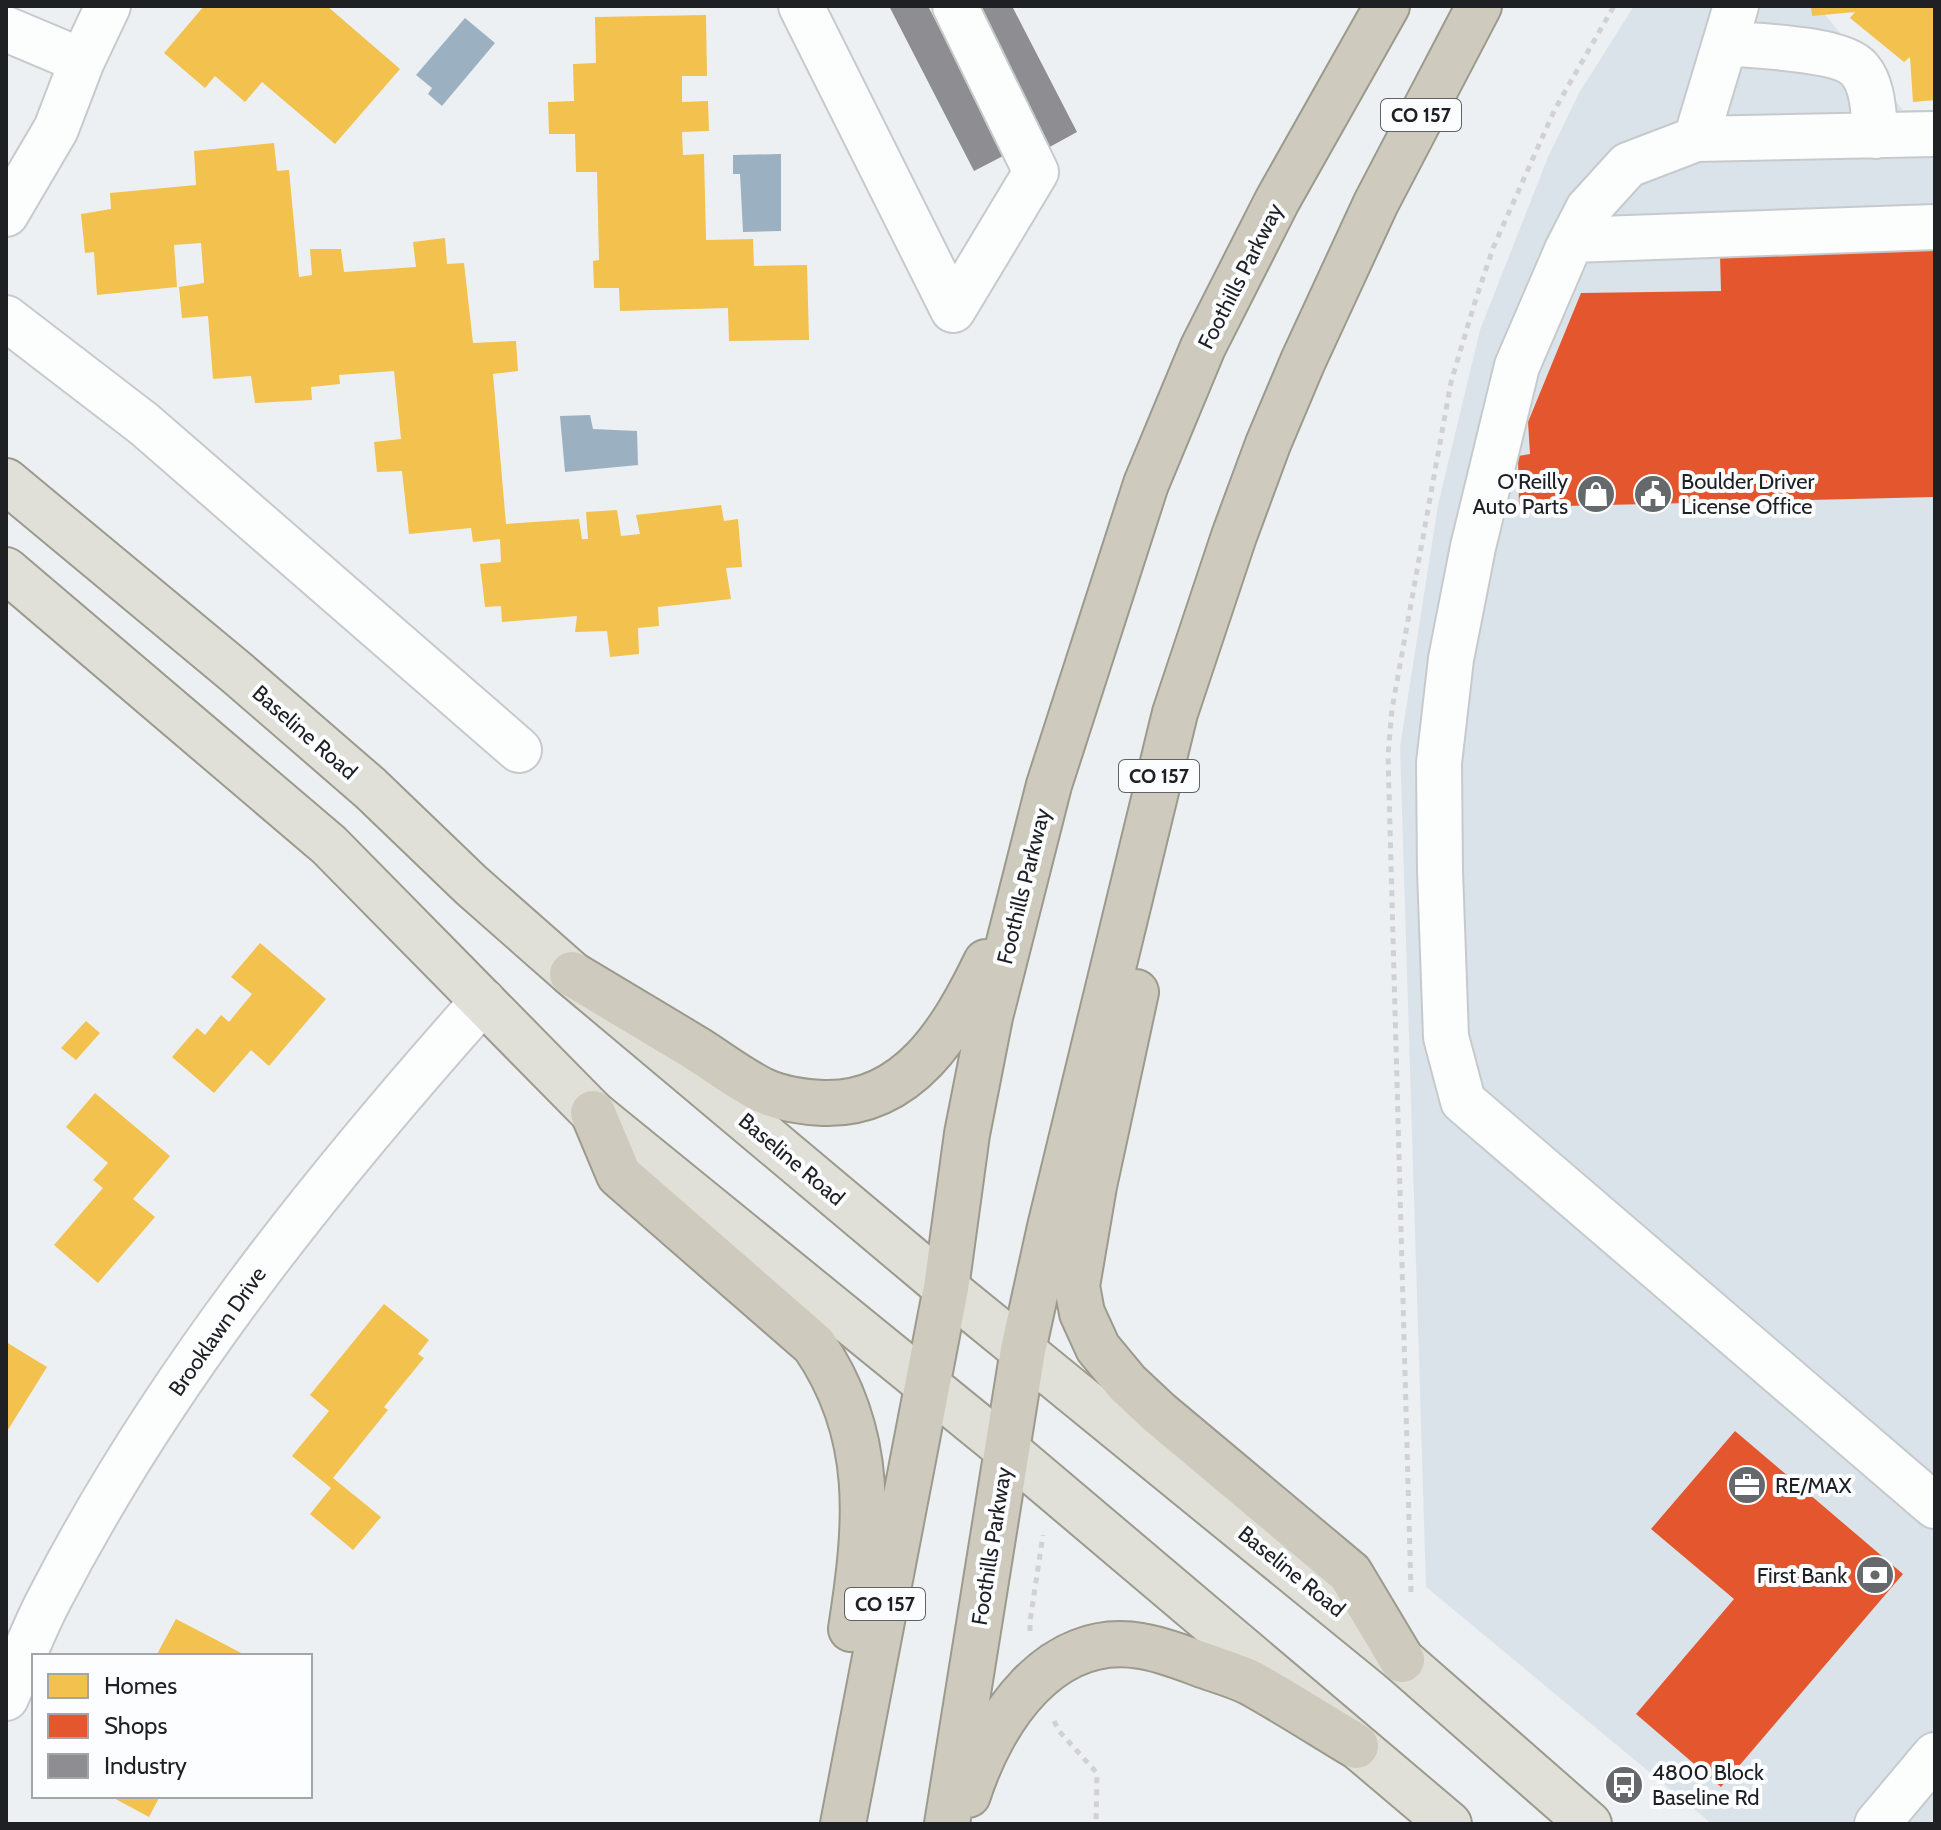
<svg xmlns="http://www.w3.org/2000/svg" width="1941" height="1830" font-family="Cabin,sans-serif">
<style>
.built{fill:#dbe3ea}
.water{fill:#9bb1c1}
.homes{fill:#f2c14e}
.shops{fill:#e4572e}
.industry{fill:#8d8d92}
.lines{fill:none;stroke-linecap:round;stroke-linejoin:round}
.minor-casing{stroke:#c7cacc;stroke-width:48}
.major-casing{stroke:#9b9a8d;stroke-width:48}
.highway-casing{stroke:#9b9a8d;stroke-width:48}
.path{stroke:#d0d1d2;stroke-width:5;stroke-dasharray:6 6;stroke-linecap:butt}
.minor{stroke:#fcfdfd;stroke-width:44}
.major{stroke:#e0e0d8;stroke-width:44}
.highway{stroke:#cecbbe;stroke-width:44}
.labels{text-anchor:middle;stroke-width:8;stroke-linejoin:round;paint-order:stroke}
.shield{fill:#fcfdfe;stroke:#616265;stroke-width:2}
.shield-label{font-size:20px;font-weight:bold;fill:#1e2023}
.street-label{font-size:22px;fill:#1e2023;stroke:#fcfdfe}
.poi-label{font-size:22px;fill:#1e2023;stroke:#fcfdfe;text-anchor:start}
</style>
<rect width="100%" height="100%" fill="#edf0f3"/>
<!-- built -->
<path class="built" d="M1634 6H1818L1903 110H1935V1824H1712L1426 1587 1400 747 1438 505 1480 330 1548 157 1579 93Z"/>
<!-- water -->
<path class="water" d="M465 18 495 43 442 106 428 94 432 88 416 75Z
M781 154V231L743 232 740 174H733V155Z
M590 415 593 429 637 431 638 465 565 472 560 416Z"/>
<!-- homes -->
<path class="homes" d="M204 6H327L400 69 335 144 262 82 245 102 215 76 205 88 164 53Z
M1811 6H1935V100L1913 102 1910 57 1904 62 1850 18 1855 12 1812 16Z
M706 15 707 76H682V102L708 101 709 131 682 132 683 155 704 154 706 240 753 239 754 266 807 265 809 340 729 341 728 308 620 311 619 288H594L593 261 599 260 597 172H576L575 134H549L548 102 574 101 573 64 596 63 595 17Z
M274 143 277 171 289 170 299 277 312 275 310 249H341L344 272 416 267 413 242 445 238 447 264 464 263 473 343 516 341 518 371 493 374 506 524 579 519 582 539H588L586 512 617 510 621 536 640 534 636 515 721 505 724 521 738 519 742 567 726 568 731 599 658 607 659 626 638 628 639 654 610 657 607 631 575 632 577 616 502 622 501 606 485 607 480 564 501 562 500 539 473 542 471 528 409 534 402 471 377 472 374 442 401 439 394 371 339 375 340 384 311 387 312 400 255 403 251 376 213 379 208 316 182 318 179 287 204 283 201 243 174 245 177 287 97 295 94 252 85 253 81 214 111 209 110 193 196 185 194 151Z
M260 943 326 999 269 1066 251 1050 214 1093 172 1057 197 1028 205 1035 221 1015 229 1022 252 994 231 977Z
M86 1021 100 1033 76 1060 61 1048Z
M95 1093 170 1156 133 1199 155 1217 98 1283 54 1245 103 1188 93 1180 108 1163 66 1127Z
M384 1304 429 1340 418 1354 424 1358 384 1407 388 1410 333 1478 381 1517 353 1550 310 1514 331 1488 292 1456 329 1411 310 1395Z
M6 1342 47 1367 6 1433Z
M176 1619 247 1656H156Z
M110 1796H160L149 1817Z"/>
<!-- shops -->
<path class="shops" d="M1935 250V497L1519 507 1518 456 1530 454 1528 422 1581 293 1721 291 1720 255Z
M1735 1431 1903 1574 1721 1787 1636 1714 1734 1599 1651 1529Z"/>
<!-- industry -->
<path class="industry" d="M889 6H928L1005 155 974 171Z
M971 6H1012L1077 132 1046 149Z"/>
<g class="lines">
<!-- minor casing -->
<g class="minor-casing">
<path id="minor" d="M801 6 953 310 1036 172 955 6
M6 29 82 61 108 6
M1725 43C1755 46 1841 48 1859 69 1874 86 1873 114 1876 136
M1935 134 1696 139 1628 165 1588 209 1567 250 1517 366 1473 547 1451 659 1439 763 1440 871 1446 1037 1463 1101 1935 1506
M1696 139 1736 6
M6 214 56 129 82 61
M1573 240 1935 227
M6 318 144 424 519 750
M6 1698C20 1665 33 1630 50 1598 163 1379 320 1184 483 1001
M1877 1824 1935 1755"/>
</g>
<!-- major casing -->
<g class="major-casing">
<path id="major" d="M6 481 236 672 370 788 471 885 572 974 946 1288 1402 1660 1589 1824
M6 570 329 845 593 1113 1006 1449 1449 1824"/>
</g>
<!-- highway casing -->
<g class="highway-casing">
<path id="highway" d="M572 974C614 999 656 1024 697 1049 719 1063 741 1080 764 1091 782 1099 803 1102 823 1103 909 1106 953 1030 986 962
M1136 992 1094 1186 1077 1286 1082 1313 1098 1348 1127 1383 1159 1413 1350 1573 1402 1660
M593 1113 619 1175 814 1345C876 1435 867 1526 851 1629
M968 1795C992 1720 1050 1630 1141 1646 1161 1649 1181 1657 1200 1664 1216 1670 1235 1675 1251 1683 1287 1703 1321 1725 1356 1746
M843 1824 946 1288 967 1134 990 1017 1049 785 1146 484 1203 347 1277 201 1387 6
M947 1824 1023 1350 1050 1227 1175 713 1234 536 1268 444 1303 361 1376 203 1479 6"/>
</g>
<!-- path -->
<path class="path" d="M1411 1592 1388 755 1392 709 1451 382 1474 305 1493 248 1555 109 1614 6
M1030 1631V1621L1043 1535
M1054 1721 1059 1731 1097 1773 1096 1824"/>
<!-- minor -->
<use href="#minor" class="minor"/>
<!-- major -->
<use href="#major" class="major"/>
<!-- highway -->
<use href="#highway" class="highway"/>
</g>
<!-- icons -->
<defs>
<g id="shop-disc" transform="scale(2)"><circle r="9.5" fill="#66696c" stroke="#fcfdfe"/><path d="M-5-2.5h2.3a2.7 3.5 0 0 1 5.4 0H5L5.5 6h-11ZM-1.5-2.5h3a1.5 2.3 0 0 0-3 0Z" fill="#fff"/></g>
<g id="civic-disc" transform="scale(2)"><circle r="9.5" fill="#66696c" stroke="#fcfdfe"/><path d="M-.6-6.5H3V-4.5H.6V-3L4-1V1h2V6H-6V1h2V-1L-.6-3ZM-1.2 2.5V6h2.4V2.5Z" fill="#fff"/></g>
<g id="office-disc" transform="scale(2)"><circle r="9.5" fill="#66696c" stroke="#fcfdfe"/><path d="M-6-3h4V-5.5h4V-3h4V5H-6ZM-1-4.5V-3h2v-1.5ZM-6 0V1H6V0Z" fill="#fff"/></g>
<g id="bank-disc" transform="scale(2)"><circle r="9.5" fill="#66696c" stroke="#fcfdfe"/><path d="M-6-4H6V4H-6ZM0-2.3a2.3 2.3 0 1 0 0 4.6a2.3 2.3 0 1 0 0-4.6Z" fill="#fff"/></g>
<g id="bus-disc" transform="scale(2)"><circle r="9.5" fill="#66696c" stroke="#fcfdfe"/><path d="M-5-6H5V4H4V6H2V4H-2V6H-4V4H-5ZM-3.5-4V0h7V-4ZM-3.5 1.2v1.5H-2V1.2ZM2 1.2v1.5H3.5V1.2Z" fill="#fff"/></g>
</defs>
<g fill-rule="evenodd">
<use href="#shop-disc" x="1596" y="494"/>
<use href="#civic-disc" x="1653" y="494"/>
<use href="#office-disc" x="1747" y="1485"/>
<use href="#bank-disc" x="1875" y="1575"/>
<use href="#bus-disc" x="1624" y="1785"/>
</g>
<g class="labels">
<!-- shield labels -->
<g class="shield">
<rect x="1381" y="99" width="80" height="32" rx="6"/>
<rect x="1119" y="760" width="80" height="32" rx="6"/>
<rect x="845" y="1588" width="80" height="32" rx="6"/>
</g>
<g class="shield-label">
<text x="1421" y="122">CO 157</text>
<text x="1159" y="783">CO 157</text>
<text x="885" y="1611">CO 157</text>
</g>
<!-- street labels -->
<g class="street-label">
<text transform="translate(1240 276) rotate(-63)" y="8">Foothills Parkway</text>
<text transform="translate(305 732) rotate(41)" y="8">Baseline Road</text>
<text transform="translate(1023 886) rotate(-76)" y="8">Foothills Parkway</text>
<text transform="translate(792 1159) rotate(40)" y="8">Baseline Road</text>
<text transform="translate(217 1331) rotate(-55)" y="8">Brooklawn Drive</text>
<text transform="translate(991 1546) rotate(-81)" y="8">Foothills Parkway</text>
<text transform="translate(1292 1571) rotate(39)" y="8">Baseline Road</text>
</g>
<!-- poi labels -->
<g class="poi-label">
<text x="1568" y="489" text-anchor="end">O'Reilly<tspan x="1568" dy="25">Auto Parts</tspan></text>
<text x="1681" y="489">Boulder Driver<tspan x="1681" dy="25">License Office</tspan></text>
<text x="1775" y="1493">RE/MAX</text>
<text x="1847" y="1583" text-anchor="end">First Bank</text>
<text x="1652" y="1780">4800 Block<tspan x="1652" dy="25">Baseline Rd</tspan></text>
</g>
</g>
<!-- border -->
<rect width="1941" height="1830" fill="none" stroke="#1e2023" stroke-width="16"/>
<!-- legend -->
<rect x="32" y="1654" width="280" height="144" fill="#fcfdfe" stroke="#a3a5a6" stroke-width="2"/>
<rect x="48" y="1674" width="40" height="24" fill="#f2c14e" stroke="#a3a5a6" stroke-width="2"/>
<text x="104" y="1694" font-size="24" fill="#1e2023">Homes</text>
<rect x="48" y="1714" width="40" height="24" fill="#e4572e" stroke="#a3a5a6" stroke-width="2"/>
<text x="104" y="1734" font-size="24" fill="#1e2023">Shops</text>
<rect x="48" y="1754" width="40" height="24" fill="#8d8d92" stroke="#a3a5a6" stroke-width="2"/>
<text x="104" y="1774" font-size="24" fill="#1e2023">Industry</text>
</svg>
